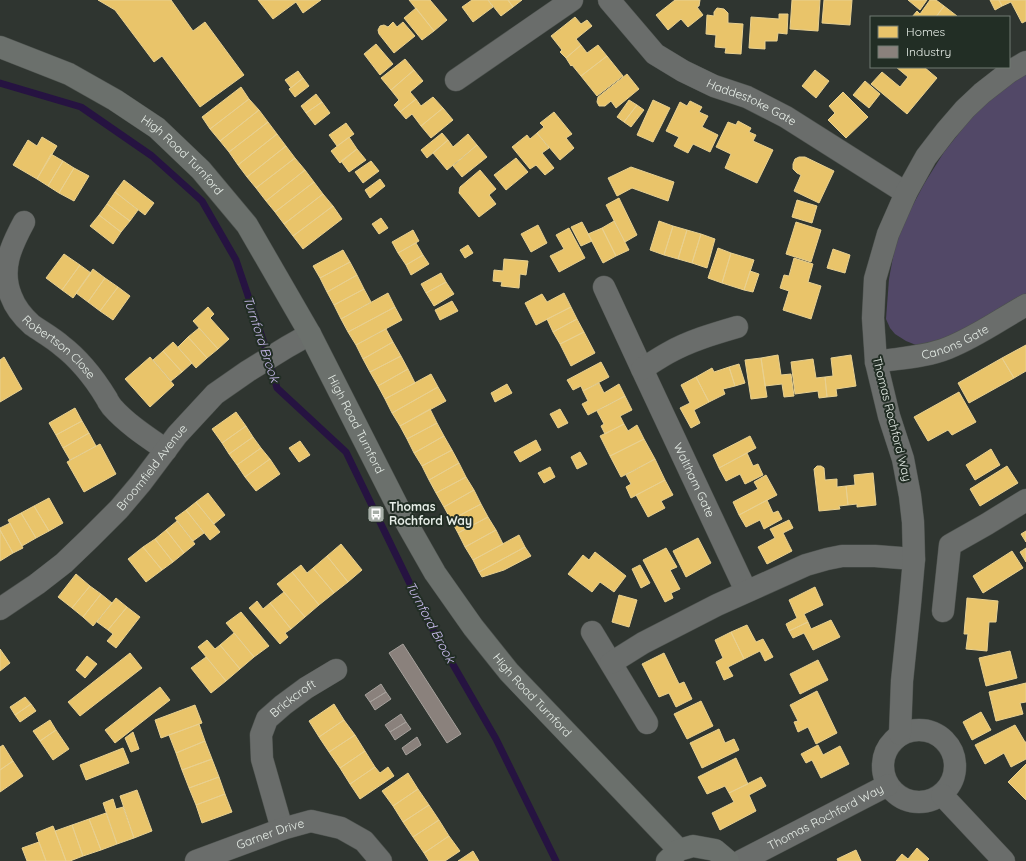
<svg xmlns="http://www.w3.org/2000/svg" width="1026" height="861" font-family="Quicksand,sans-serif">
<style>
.green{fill:#524867}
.homes{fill:#e9c46a;stroke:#e8d090}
.industry{fill:#8a817c;stroke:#a6a19c}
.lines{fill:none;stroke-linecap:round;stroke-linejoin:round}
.stream{stroke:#261341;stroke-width:7}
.minor-casing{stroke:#4d524e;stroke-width:23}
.secondary-casing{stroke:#4d524e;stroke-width:23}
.minor{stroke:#6a6d6b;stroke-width:22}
.secondary{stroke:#6b706c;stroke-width:22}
.labels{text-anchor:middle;stroke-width:4;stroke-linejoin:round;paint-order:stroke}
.street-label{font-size:12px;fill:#e6ede7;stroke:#222e25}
.poi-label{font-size:12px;font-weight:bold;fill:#e6ede7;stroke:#222e25;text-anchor:start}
.water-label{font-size:13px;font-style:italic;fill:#cdbef2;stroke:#222e25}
</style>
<rect width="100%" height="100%" fill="#2f3530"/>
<!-- green -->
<path class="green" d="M1026 72V294L979 321 940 341 916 345 906 341 895 334 890 328 886 319 889 279 895 246 907 216 924 184 944 152 971 118 990 100Z"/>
<!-- homes -->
<path class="homes" d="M98 0H171L193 31 205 22 244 75 200 107 162 56 154 62 115 10Z
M258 0H321L303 13 296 2 273 19Z
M409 0H430L447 20 434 31Z
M472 0H488L493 7 473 22 462 7Z
M488 0H508L513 7 501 16Z
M508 0H522L513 7Z
M675 0H700L699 6 697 7 703 15 688 27 681 19 668 30 656 15Z
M792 0H820L818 31 790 29Z
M824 0H852L850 25 822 23Z
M908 0H927L920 10Z
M930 0H936L944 6 936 17H912L917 11 920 14Z
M990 0H999L1002 6 995 10Z
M999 0H1026V21L1022 23 1011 2 1002 6Z
M944 6 957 16 956 17H936Z
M416 8 434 31 422 40 404 18Z
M717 8 724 9 728 13V23L743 24 741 54 725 53 726 48 715 47 716 35 706 34 707 15 714 16V12Z
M779 14H788L787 34 778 33 777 41H765V49L749 48 751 17 779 19Z
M575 17 581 24 587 20 592 26 576 39 581 45 566 58 560 52 562 50 551 36Z
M393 22 397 27 403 22 415 36 394 53 379 34 378 30 380 26 384 25 388 27Z
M376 44 393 64 380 75 364 54Z
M581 45 587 53 598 45 607 56 581 76 572 65 571 66 566 58Z
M607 56 623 76 597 96 581 76Z
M405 59 414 70 391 90 381 78Z
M896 67H924L937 78 907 114 871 84 882 72 900 87 908 77Z
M414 70 423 81 410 92 416 99 400 112 394 105 399 100 391 90Z
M815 70 829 81 816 98 802 86Z
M298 71 303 78 291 88 285 80Z
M627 74 639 89 616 108 611 101 605 106H599L597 102 598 97Z
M303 78 309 86 295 97 289 89Z
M865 81 880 94 869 108 853 95Z
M241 87 249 99 210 129 202 117Z
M843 92 868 117 846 138 828 120 835 113 829 106Z
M316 94 322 102 306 113 301 106Z
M433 97 443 108 421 126 412 114 406 119 400 112 416 99 421 106Z
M249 99 259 110 220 141 210 129Z
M629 100 637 105 624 122 617 117Z
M653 100 670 108 653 142 637 135Z
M690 101 702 107 699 112 708 116 702 127 718 135 710 152 693 144 688 153 674 146 679 137 666 131 680 102 687 106Z
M322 102 330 113 315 125 306 113Z
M637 105 644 110 631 127 624 122Z
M443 108 453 120 431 138 421 126Z
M259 110 268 122 229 152 220 141Z
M554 112 572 134 566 138 574 148 560 160 537 133 544 127 540 123Z
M738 121 751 128 749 132 756 135 753 141 773 150 757 183 725 168 731 154 716 147 728 122 736 125Z
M268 122 277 134 238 165 229 152Z
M346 123 354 134 337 146 329 135Z
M442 133 448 140 427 158 421 150Z
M537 133 549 148 542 153 554 168 545 175 536 165 530 169 512 147 527 135 530 139Z
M277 134 286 146 247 177 238 165Z
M468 134 477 145 447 170 433 153 448 140 453 147Z
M42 137 57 146 37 179 13 165 28 140 37 146Z
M349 137 357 149 340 163 331 151Z
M477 145 487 157 462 177 453 166Z
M286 146 295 158 256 188 247 177Z
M357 149 366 160 349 172 341 161Z
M51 154 63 161 48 186 37 179Z
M799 157H805L834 171 819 203 794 191 801 175 797 173 793 169V164L795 159Z
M295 158 305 170 266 201 256 188Z
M516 158 528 172 506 190 494 175Z
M63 161 74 168 59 193 48 186Z
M371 161 379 171 363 183 355 172Z
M631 167 674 182 668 201 632 188 617 196 608 178Z
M74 168 89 176 74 201 59 193Z
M305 170 314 182 275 212 266 201Z
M480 170 496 189 489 195 496 204 479 217 459 193 460 187Z
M380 179 385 186 370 198 365 190Z
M124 180 154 203 145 215 115 192Z
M314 182 323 194 284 224 275 212Z
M115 192 138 210 130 221 107 204Z
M323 194 333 206 293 236 284 224Z
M619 198 637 235 625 242 606 205Z
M797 200 817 206 812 223 792 217Z
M107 204 130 221 121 232 99 215Z
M333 206 342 219 303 249 293 236Z
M99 215 121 232 113 244 90 226Z
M381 218 388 228 379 234 372 224Z
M614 221 629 250 616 256 602 228Z
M659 221 673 226 664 255 650 250Z
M582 222 592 241 581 246 571 227Z
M796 222 821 230 811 262 786 254Z
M538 225 547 243 531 252 521 234Z
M673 226 687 230 678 259 664 255Z
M569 228 585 258 559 272 550 256 564 249 556 235Z
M602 228 616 256 603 263 588 234Z
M413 230 419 241 398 253 392 242Z
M687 230 701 234 692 263 678 259Z
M701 234 715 239 707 268 692 263Z
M416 243 423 255 406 265 398 253Z
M468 245 473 253 465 258 460 250Z
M718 248 731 253 722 283 708 278Z
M833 249 850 255 845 273 827 268Z
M343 250 350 262 320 278 313 266Z
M731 253 754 260 744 290 722 283Z
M64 254 80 265 62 290 46 278Z
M423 255 429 264 411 275 406 265Z
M794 258 813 264 808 282 821 286 811 319 783 310 789 291 780 288 784 275 789 276Z
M504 259 528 261 526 275 520 274 519 288 501 286 502 282 493 281 494 270 503 271Z
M350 262 357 275 327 292 320 278Z
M80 265 91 273 73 298 62 290Z
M93 269 105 278 88 302 76 293Z
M750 271 759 274 753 292 744 290Z
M441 273 446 282 426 293 421 284Z
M357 275 364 289 334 305 327 292Z
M105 278 118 287 100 311 88 302Z
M446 282 454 294 434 306 426 293Z
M118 287 130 296 113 320 100 311Z
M364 289 371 302 341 319 334 305Z
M388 293 395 307 348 332 341 319Z
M564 293 571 307 536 325 525 303 542 294 547 302Z
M452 301 458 311 440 320 435 310Z
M208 307 214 314 210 318 229 339 218 349 193 321Z
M395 307 402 320 356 345 348 332Z
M571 307 577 319 553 332 547 319Z
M577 319 584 332 560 344 553 332Z
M199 328 218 349 207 358 188 337Z
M386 329 393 342 363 359 356 345Z
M584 332 595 353 571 366 560 344Z
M188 337 207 358 196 368 178 347Z
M173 342 192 363 182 372 163 351Z
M393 342 401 356 370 372 363 359Z
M1026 345V371L1014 378 1002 358Z
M163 351 182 372 171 381 153 360Z
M778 355 781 375 791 374 794 396 784 397 782 384 765 386 761 358Z
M851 355 856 386 836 389 837 396 827 397 825 377 833 376 831 358Z
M401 356 408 369 378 386 370 372Z
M4 357 22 389 0 402V360Z
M150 357 174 385 150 407 125 379Z
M761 358 767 397 751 399 745 360Z
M1002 358 1014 378 969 403 958 383Z
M813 359 816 378 825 377 827 397 819 398 818 391 795 394 791 362Z
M601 362 609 377 583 391 581 386 573 390 567 380Z
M739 364 745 383 735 386 729 367Z
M729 367 735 386 723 389 725 394 709 402 696 377 712 368 714 372Z
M408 369 415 383 385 399 378 386Z
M431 374 438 387 392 413 385 399Z
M696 377 709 402 694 410 700 423 691 428 680 408 690 403 681 385Z
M599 383 604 393 619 384 625 396 588 415 582 404 588 401 583 391Z
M507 384 512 393 495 402 491 393Z
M438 387 446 401 400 426 392 413Z
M959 392 976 422 952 435 948 430 928 441 914 417Z
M625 396 632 410 620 416 624 424 605 434 601 426 604 424 597 411Z
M75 408 82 421 56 435 49 423Z
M430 409 437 423 407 439 400 426Z
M560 409 568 423 558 428 550 414Z
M236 412 246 426 222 443 212 429Z
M82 421 89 433 63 448 56 435Z
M437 423 444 436 414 453 407 439Z
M624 424 628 431 637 425 644 439 610 456 600 436Z
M246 426 253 437 229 454 222 443Z
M89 433 96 446 70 460 63 448Z
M444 436 452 450 422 466 414 453Z
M750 436 756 448 719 468 713 455Z
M253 437 261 448 237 465 229 454Z
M644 439 655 459 621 477 610 456Z
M536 440 541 450 520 462 514 452Z
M300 441 310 455 299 462 289 448Z
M100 444 116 474 84 492 67 462Z
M261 448 270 459 245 477 237 465Z
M991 449 1000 465 975 480 966 465Z
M452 450 459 463 429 480 422 466Z
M580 452 587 464 577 469 571 457Z
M747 453 753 466 758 464 763 475 745 484 740 474 726 481 719 468Z
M270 459 280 474 256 491 245 477Z
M655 459 665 480 631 498 626 487 631 484 626 475Z
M459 463 466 477 436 493 429 480Z
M817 466H821L824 468 825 480 837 479V487L846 486 848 505 839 506 840 509 819 511 814 469Z
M1007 466 1018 483 980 506 970 489Z
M550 467 555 477 544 483 538 473Z
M873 473 876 505 857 507V504L848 505 846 486 855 485 854 475Z
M766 475 777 495 739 515 733 502 758 489 754 482Z
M466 477 474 490 444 507 436 493Z
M665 480 673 495 661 501 665 508 648 517 636 495Z
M474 490 481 504 451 520 444 507Z
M208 493 225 515 214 524 196 502Z
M49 498 63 523 49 531 34 506Z
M767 500 773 513 778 511 782 519 764 529 760 520 746 527 739 515Z
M196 502 220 532 210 540 186 510Z
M481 504 488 517 458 533 451 520Z
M34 506 49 531 36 538 21 513Z
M186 510 204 533 193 541 175 518Z
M21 513 36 538 22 546 8 520Z
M488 517 496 530 465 547 458 533Z
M789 520 793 528 783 533 792 551 767 564 758 547 775 538 770 529Z
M177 521 195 544 184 553 166 530Z
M10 523 23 548 13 553 0 530V528Z
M0 530 13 553 0 561Z
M166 530 184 553 173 562 155 539Z
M496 530 503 544 473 560 465 547Z
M1026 531V542L1021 534Z
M519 535 525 547 479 572 473 560Z
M698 538 711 563 686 577 673 551Z
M155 539 173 562 162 570 143 547Z
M341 544 362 570 348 582 327 556Z
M143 547 162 570 146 582 128 559Z
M525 547 531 556 504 570 482 577 479 572Z
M666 548 677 567 670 570 680 589 671 593 673 598 665 602 643 560Z
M1026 548V562L1020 552Z
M1012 551 1023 568 983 593 973 576Z
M595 552 626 576 614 592 600 582 592 592 568 574 583 555 589 560Z
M327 556 348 582 334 593 313 568Z
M301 565 307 573 313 568 334 593 319 605 292 572Z
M640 565 650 583 641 588 632 569Z
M292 572 319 605 305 617 277 584Z
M76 574 90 586 72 608 58 597Z
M90 586 101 594 83 617 72 608Z
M815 587 823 605 804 614 808 622 789 631 786 624 797 618 789 600Z
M284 592 305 617 291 629 270 603Z
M101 594 112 603 93 626 83 617Z
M619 595 637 600 629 627 612 622Z
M116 598 127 607 108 630 97 622Z
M967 598 998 601 996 622H989L987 651 966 649 968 634H964Z
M257 601 263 609 270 603 291 629 285 633 288 637 280 644 249 608Z
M127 607 140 617 116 648 107 641 113 634 108 630Z
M241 612 269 646 254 657 226 623Z
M831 620 840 637 813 650 804 633 793 638 789 631 808 622 811 629Z
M747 625 756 642 763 639 773 657 765 661 760 651 744 659 731 632Z
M731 632 744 659 728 667 733 676 724 680 716 662 723 658 715 640Z
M234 633 254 657 240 669 220 645Z
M207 640 215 649 220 645 240 669 226 681 198 647Z
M0 649 10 663 0 671Z
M1010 651 1017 678 986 686 979 658Z
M130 653 142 668 80 716 68 702Z
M664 653 679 684 684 682 692 699 676 707 669 693 659 697 642 664Z
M87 656 97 664 85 678 76 670Z
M206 657 226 681 211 693 191 668Z
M818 660 828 680 800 694 790 674Z
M1026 683V702L1020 703 1023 714 996 721 989 692Z
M160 687 170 700 115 743 105 730Z
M817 691 837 733 816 744 808 727 798 732 794 722 798 721 790 705Z
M25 697 31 704 15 715 10 707Z
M701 701 713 726 687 739 674 714Z
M31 704 36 711 20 722 15 715Z
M334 704 344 720 319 737 309 721Z
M195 705 202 723 161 738 155 720Z
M981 712 991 730 972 740 963 722Z
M50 720 56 730 40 741 33 731Z
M344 720 355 735 329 752 319 737Z
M199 724 205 741 176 753 169 735Z
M1015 725 1025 742H1026V759L1011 767 1004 753 985 764 975 745Z
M719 729 725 743 734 739 739 750 702 768 690 743Z
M56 730 69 749 53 760 40 741Z
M133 732 139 749 131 752 125 738Z
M355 735 365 751 340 768 329 752Z
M205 741 212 759 182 770 176 753Z
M3 745 13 761 0 770V747Z
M818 745 823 755 840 746 849 764 821 778 812 760 806 763 801 754Z
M123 748 129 763 86 780 80 765Z
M365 751 375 767 350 784 340 768Z
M736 758 748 784 729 793 725 786 707 794 698 777Z
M212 759 219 777 189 788 182 770Z
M13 761 23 776 0 792V770Z
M1026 764V800L1008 782Z
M375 767 380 773 388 767 394 776 360 799 350 784Z
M408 773 418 789 393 806 382 791Z
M219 777 225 794 196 805 189 788Z
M761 777 766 786 749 795 756 811 720 830 712 813 734 802 729 793Z
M418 789 429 805 403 822 393 806Z
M137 790 152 831 134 838 120 796Z
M225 794 232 812 202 823 196 805Z
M113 799 116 809 123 807 134 838 117 844 103 803Z
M429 805 439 820 413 837 403 822Z
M106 813 117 844 101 850 89 819Z
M89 819 101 850 83 856 72 825Z
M439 820 449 836 424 853 413 837Z
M72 825 83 856 70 861H66L55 831Z
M53 826 55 831 66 861H46L39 842 36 833Z
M449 836 460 851 445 861H429L424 853Z
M39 842 46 861H27L22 848Z
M917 848 929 859 927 861H896L902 854 908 859Z
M856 850 861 861H838L837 859Z
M473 851 479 861H458Z"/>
<!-- industry -->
<path class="industry" d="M403 644 461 734 447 743 389 653Z
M381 684 386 692 370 702 365 695Z
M386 692 391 699 375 710 370 702Z
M401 714 406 722 390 732 385 725Z
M406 722 411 729 395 740 390 732Z
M417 737 421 745 406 755 402 748Z"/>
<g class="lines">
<!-- stream -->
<path class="stream" d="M0 83 81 107 152 156 202 201 236 260 264 343 277 388 346 452 429 623 496 739 556 861"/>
<!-- minor casing -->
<g class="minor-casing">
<g id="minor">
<path id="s1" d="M609 0 655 54 683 71 714 86 747 97 786 117 906 193"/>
<path d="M456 80 572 0"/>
<path id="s2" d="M24 222C11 246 0 269 11 296 15 307 23 317 32 325 42 332 53 338 62 346 70 352 77 359 84 367 91 375 101 389 107 399 108 402 110 404 112 407 127 424 147 437 166 450"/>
<path id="s3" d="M604 287 642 369 746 591"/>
<path id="s4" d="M876 362C900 358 926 357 948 348 976 337 1001 319 1026 305"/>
<path d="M642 369C650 364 659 358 668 353 689 341 713 334 737 327"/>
<path id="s5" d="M0 609 37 584 64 563 90 538 119 509 141 483 177 435 215 394 248 371 287 347 310 334"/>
<path d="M943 611 950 545 987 524 1026 500"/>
<path d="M592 632 647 723"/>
<path d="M611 663 643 643 717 605 806 565 827 559 842 556H875L914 559"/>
<circle cx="919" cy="766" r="36"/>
<path d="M900 734 902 681 910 604 914 559 913 522 910 496 903 459 889 416 876 362 873 318 875 279 888 234 906 193 926 157 946 131 965 109 982 93 1009 72 1026 62"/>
<path d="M942 795 1004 861"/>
<path id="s6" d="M282 829 262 759 261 735 267 719 283 705 306 688 336 670"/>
<path id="s7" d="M196 861 282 829 311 821 341 828 364 841 381 861"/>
<path id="s8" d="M741 861 888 785"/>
</g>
</g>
<!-- secondary casing -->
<g class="secondary-casing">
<g id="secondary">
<path id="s9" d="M0 47 69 74 115 100 157 128 201 170 247 225 310 334 402 515 435 573 473 627 509 672 679 850"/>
<path d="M667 861 679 850 693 846 715 850 728 861"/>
</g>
</g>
<!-- minor -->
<use href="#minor" class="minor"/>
<!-- secondary -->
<use href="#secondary" class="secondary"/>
</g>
<!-- icons -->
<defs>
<g id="bus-square" transform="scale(0.9)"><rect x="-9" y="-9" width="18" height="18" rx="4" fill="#a6ada7" stroke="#222e25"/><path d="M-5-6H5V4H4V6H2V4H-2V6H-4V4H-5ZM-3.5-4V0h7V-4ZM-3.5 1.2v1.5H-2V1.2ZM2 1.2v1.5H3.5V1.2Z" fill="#fff"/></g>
</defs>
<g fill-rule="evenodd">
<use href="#bus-square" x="376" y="514"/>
</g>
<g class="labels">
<!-- street labels -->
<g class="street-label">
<text dy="4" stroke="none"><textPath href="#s1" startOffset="179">Haddestoke Gate</textPath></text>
<text dy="4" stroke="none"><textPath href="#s9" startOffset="214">High Road Turnford</textPath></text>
<text dy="4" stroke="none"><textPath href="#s4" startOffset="82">Canons Gate</textPath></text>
<text dy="4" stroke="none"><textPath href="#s2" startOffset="149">Robertson Close</textPath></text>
<text transform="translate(892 419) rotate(76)" y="4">Thomas Rochford Way</text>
<text dy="4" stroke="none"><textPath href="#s9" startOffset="537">High Road Turnford</textPath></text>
<text dy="4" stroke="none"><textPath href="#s5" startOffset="209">Broomfield Avenue</textPath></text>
<text dy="4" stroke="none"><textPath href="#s3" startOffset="213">Waltham Gate</textPath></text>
<text dy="4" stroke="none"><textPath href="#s9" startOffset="862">High Road Turnford</textPath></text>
<text dy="4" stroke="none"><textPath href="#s6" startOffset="147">Brickcroft</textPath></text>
<text dy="4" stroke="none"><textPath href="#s8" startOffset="95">Thomas Rochford Way</textPath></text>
<text dy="4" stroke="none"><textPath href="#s7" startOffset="79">Garner Drive</textPath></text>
</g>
<!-- poi labels -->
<g class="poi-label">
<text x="389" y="511">Thomas<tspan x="389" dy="14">Rochford Way</tspan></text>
</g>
<!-- water labels -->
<g class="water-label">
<text transform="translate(262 339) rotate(72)" y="5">Turnford Brook</text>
<text transform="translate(431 622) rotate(62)" y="5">Turnford Brook</text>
</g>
</g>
<!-- legend -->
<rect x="870" y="16" width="140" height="52" fill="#222e25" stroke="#707a73"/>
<rect x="878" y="26" width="20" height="12" fill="#e9c46a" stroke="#707a73"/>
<text x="906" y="36" font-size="12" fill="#e6ede7">Homes</text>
<rect x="878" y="46" width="20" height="12" fill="#8a817c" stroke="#707a73"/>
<text x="906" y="56" font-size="12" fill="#e6ede7">Industry</text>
</svg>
